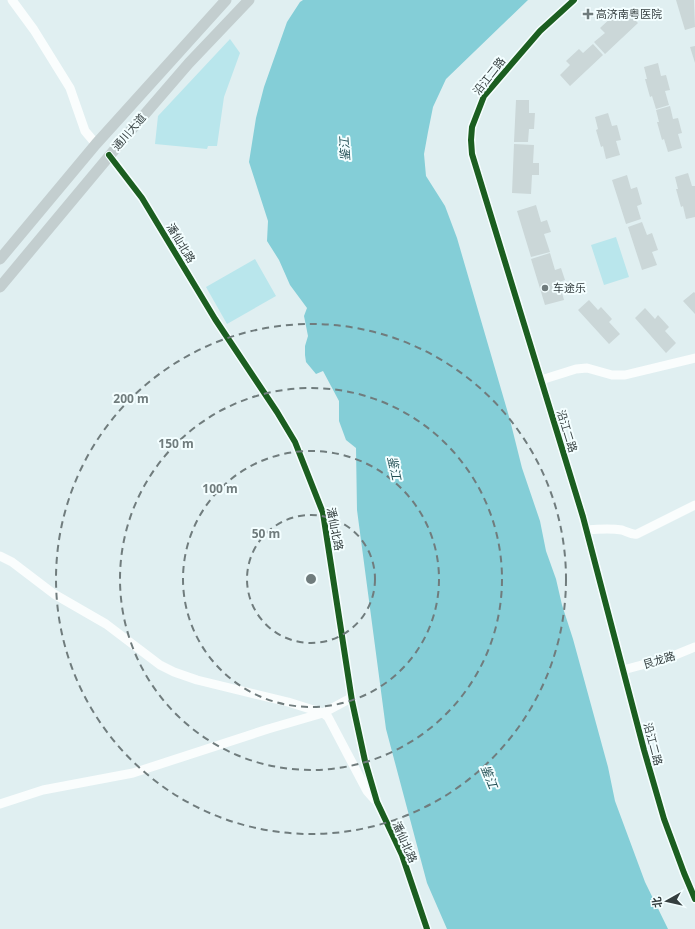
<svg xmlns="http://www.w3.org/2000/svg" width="695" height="929" font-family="'Noto Sans','Noto Sans SC',sans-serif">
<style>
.green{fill:#b9e6ec}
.water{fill:#84ced7}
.building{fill:#cbd7d8}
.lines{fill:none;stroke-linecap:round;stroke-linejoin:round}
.minor{stroke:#fafdfd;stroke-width:9}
.major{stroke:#c3cecf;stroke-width:11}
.cycleway-casing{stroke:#f3feff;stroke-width:8}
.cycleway{stroke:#1b5e20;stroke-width:6}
.ring{fill:none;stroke:#707c7d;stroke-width:2;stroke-dasharray:7 5}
.poi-dot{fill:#707c7d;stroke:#f3feff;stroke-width:1.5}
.labels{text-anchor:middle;stroke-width:4;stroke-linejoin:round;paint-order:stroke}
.poi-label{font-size:11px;fill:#343e3f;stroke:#f3feff;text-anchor:start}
.street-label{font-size:11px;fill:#343e3f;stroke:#f3feff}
.water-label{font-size:12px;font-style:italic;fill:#235055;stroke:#f3feff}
.centre{fill:#707c7d;stroke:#f3feff;stroke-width:2}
.ring-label{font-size:12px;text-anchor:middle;font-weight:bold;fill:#707c7d;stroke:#f3feff;stroke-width:4;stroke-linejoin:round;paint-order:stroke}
</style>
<rect width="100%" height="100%" fill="#e0eff1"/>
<!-- green -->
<path class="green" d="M230 39 240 53 224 97 217 146H208L207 149 155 144 158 116Z
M616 237 629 277 604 285 591 245Z
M255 259 276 296 227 324 206 287Z"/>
<!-- water -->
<path class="water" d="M303 0H528L446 79 433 107 428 132 424 154 426 176 445 206 457 238 510 420 522 468 540 521 546 551 556 579 562 605 573 639 608 767 615 801 645 882 668 929H447L427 883 386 729 357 510 356 448 346 440 339 421V401L323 371 316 374 306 362 305 355V346L308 336 304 316 307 308 290 285 279 260 267 241 268 221 249 162 256 118 264 87 287 22 300 2Z"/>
<!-- building -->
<path class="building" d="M676 0H694L695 27 685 30Z
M627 12 638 23 605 54 594 42 605 33 600 28 613 16 617 21Z
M593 44 603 55 570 86 560 75 570 65 566 61 579 49 583 53Z
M695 46V63L690 47Z
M658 63 661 76 666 75 670 90 665 91 669 105 656 109 652 96 650 97 645 79H647L644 67Z
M516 100H529V113H535L534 129H529L528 142H514Z
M670 106 673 119 678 118 682 133 678 134 682 148 668 152 664 139 662 140 657 122H659L656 110Z
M608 113 612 126 617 125 621 140 616 141 620 155 606 159 603 146 601 147 596 130 598 129 595 117Z
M514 144 534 145 533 163H539V175H532L531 194 512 193Z
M688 173 692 186H695V217L686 219 683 206 681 207 676 189H678L675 177Z
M627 175 631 189 637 187 642 204 637 206 641 219 626 224 612 180Z
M536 205 541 222 547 220 551 232 544 234 550 252 531 257 517 211Z
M642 222 647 235 652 233 658 250 652 252 657 265 642 270 628 227Z
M550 253 555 270 561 268 565 280 559 282 564 300 545 305 531 259Z
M694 292 695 293V314L683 301Z
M589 300 598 310 601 307 612 319 609 322 620 334 609 344 578 310Z
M645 308 655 319 658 315 669 327 665 331 676 343 666 353 635 318Z"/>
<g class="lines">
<!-- minor -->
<path class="minor" d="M12 0 34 30 70 88 85 131 96 144
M574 0 540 31 484 96 472 127 471 140 472 154 583 517 644 750 664 819 684 873 695 899
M109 155 142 198 215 319 277 412 295 442 323 513 352 701 365 761 377 802 402 855 427 929
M541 380 576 369 587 368 612 375H625L695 358
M586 530C598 529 610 528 622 530 628 532 631 535 637 534L695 505
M0 556 12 562 54 594 106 624 160 665 174 672 197 680 288 702 323 713 328 717 367 791 375 800
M623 670 668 658 695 647
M0 804 43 790 133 773 268 729 323 713 351 698"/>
<!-- major -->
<path class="major" d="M0 259 96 144 226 0
M0 287 126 136 189 63 249 0"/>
<!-- cycleway casing -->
<g class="cycleway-casing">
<path id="cycleway" d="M574 0 540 31 484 96 472 127 471 140 472 154 583 517 644 750 664 819 684 873 695 899
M109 155 142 198 215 319 277 412 295 442 323 513 352 701 365 761 377 802 402 855 427 929"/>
</g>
<!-- cycleway -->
<use href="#cycleway" class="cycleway"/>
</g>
<!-- distance rings -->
<g class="ring">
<circle cx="311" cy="579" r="64"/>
<circle cx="311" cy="579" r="128"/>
<circle cx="311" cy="579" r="191"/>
<circle cx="311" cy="579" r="255"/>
</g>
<!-- markers -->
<g class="poi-dot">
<path d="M586 8h4v4h4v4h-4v4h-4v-4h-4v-4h4z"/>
<circle cx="545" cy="288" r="4"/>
</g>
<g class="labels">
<!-- poi labels -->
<g class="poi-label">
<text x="596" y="18">高济南粤医院</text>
<text x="553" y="292">车途乐</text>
</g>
<!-- street labels -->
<g class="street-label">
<text transform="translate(489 76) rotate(-52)" y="4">沿江二路</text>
<text transform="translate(129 132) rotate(-49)" y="4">通川大道</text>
<text transform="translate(181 243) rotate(59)" y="4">潘仙北路</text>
<text transform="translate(567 431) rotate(73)" y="4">沿江二路</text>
<text transform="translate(335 529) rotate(79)" y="4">潘仙北路</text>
<text transform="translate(659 660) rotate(-17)" y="4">艮龙路</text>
<text transform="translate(653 744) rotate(75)" y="4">沿江二路</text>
<text transform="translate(405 842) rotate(66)" y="4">潘仙北路</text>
</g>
<!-- water labels -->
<g class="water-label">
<text transform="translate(345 149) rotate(-94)" y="4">鉴江</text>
<text transform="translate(394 468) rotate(77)" y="4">鉴江</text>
<text transform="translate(489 777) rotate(68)" y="4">鉴江</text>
</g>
</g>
<circle cx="311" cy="579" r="6" class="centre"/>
<g class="ring-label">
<text x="131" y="403">200 m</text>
<text x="176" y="448">150 m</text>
<text x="220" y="493">100 m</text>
<text x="266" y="538">50 m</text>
</g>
<!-- north arrow -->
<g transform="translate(667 901) rotate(262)" stroke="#f3feff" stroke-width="3" paint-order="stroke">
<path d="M0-3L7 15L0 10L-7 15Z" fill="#343e3f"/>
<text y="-6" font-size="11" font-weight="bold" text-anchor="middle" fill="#343e3f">北</text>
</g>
</svg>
